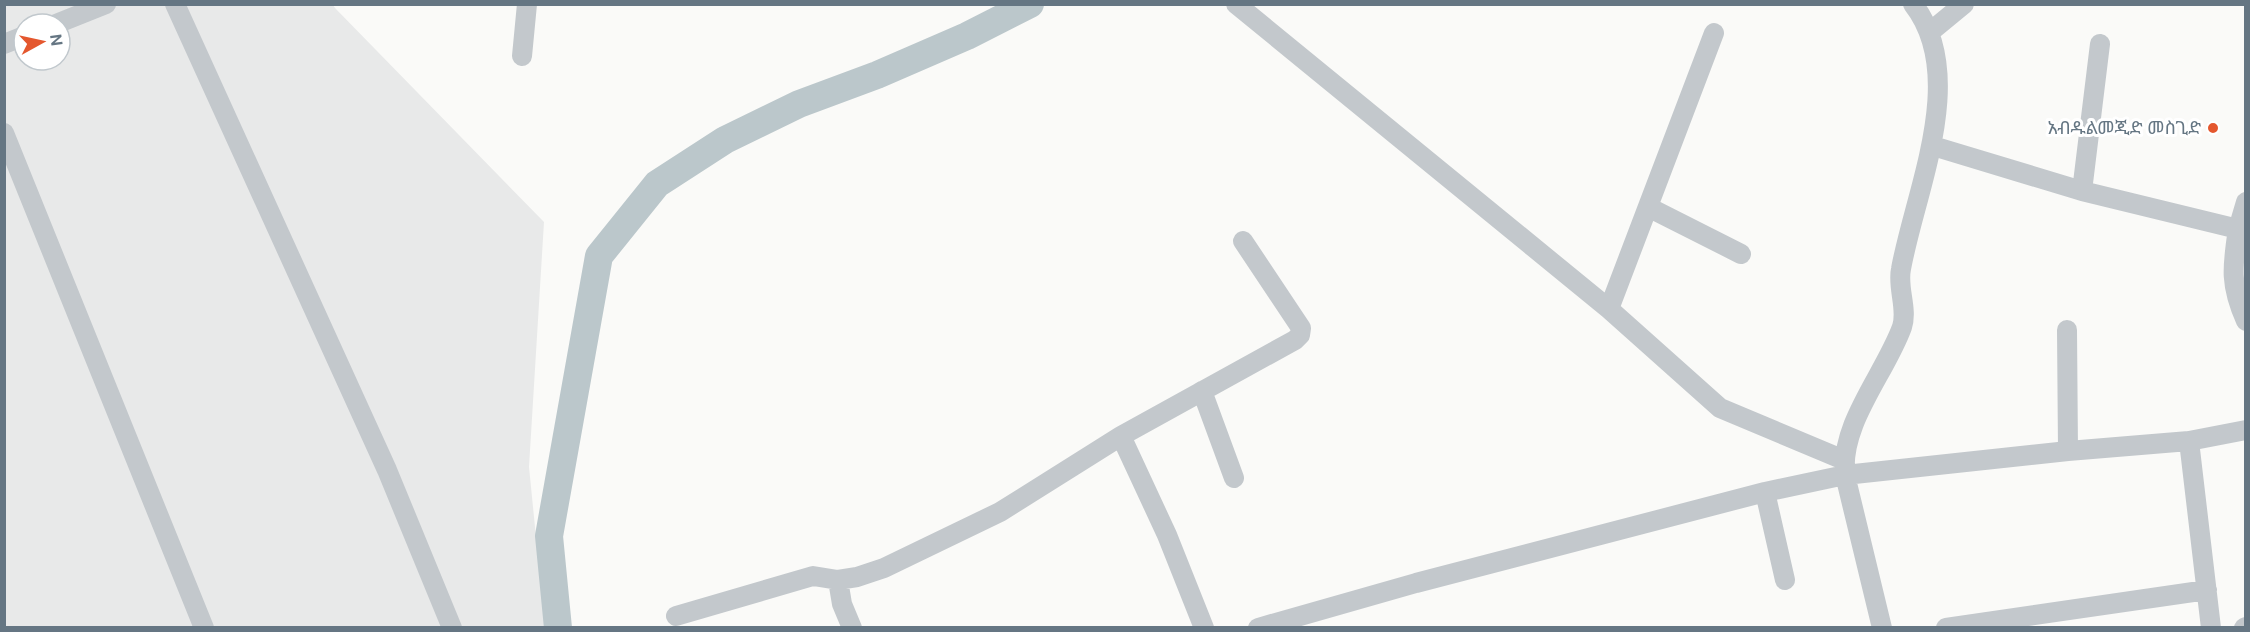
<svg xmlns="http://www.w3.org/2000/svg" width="2250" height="632" font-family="'DM Sans','Noto Sans Ethiopic',sans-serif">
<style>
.built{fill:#e8e9e9;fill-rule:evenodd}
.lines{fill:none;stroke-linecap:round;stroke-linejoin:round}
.river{stroke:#bbc7cb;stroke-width:28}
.minor{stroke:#c3c8cc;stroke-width:20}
.poi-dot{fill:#e4572e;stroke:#fff;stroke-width:2}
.labels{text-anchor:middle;stroke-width:6;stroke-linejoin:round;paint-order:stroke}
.poi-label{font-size:18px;fill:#657683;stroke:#fff;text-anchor:end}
</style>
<rect width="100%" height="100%" fill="#fafaf8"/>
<!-- built -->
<path class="built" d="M4 5H333L335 8 544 222 529 467 545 627H5ZM24 24H60V60H24Z"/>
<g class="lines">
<!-- river -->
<path class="river" d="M558 628 549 536 599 256 657 184 725 140 799 104 877 75 967 36 1030 4"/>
<!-- minor -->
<path class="minor" d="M175 4 387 470 452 628
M1236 4 1609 309 1720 408 1844 460
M56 24 106 4
M1930 32 1964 4
M4 44 24 36
M522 56 527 4
M4 133 204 628
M1933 146 2082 191 2238 229 2246 202
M2082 191 2100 44
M1648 207 1741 254
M2238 229C2232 268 2230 285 2246 321
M1609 309 1714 33
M2067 330 2068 451
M1202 391 1234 478
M2189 441 2211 628
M1765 492 1785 580
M838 580 842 604 852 628
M676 616 813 576 838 580 857 577 884 568 1000 512 1121 436
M1204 628 1167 535 1121 436 1295 340 1300 335 1301 328 1243 241
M1258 628 1416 583 1765 492 1845 475 2068 451 2189 441 2246 430
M1882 628 1845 475C1840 423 1885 374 1902 327 1908 309 1897 288 1901 269 1915 191 1969 76 1913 4
M1946 628 2207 590
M2244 628 2246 627"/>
</g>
<!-- markers -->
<circle class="poi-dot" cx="2213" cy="128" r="6"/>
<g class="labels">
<!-- poi labels -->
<g class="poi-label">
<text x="2201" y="134">አብዱልመጂድ መስጊድ</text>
</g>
</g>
<!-- border -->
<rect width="2250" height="632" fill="none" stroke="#657683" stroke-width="12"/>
<!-- north arrow -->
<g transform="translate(42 42) rotate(82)"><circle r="28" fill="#ffffff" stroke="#c1c8cd" stroke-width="1.5"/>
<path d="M0-4.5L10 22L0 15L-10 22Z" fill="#e4572e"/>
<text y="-9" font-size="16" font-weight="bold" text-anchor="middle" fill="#657683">N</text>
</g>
</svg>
